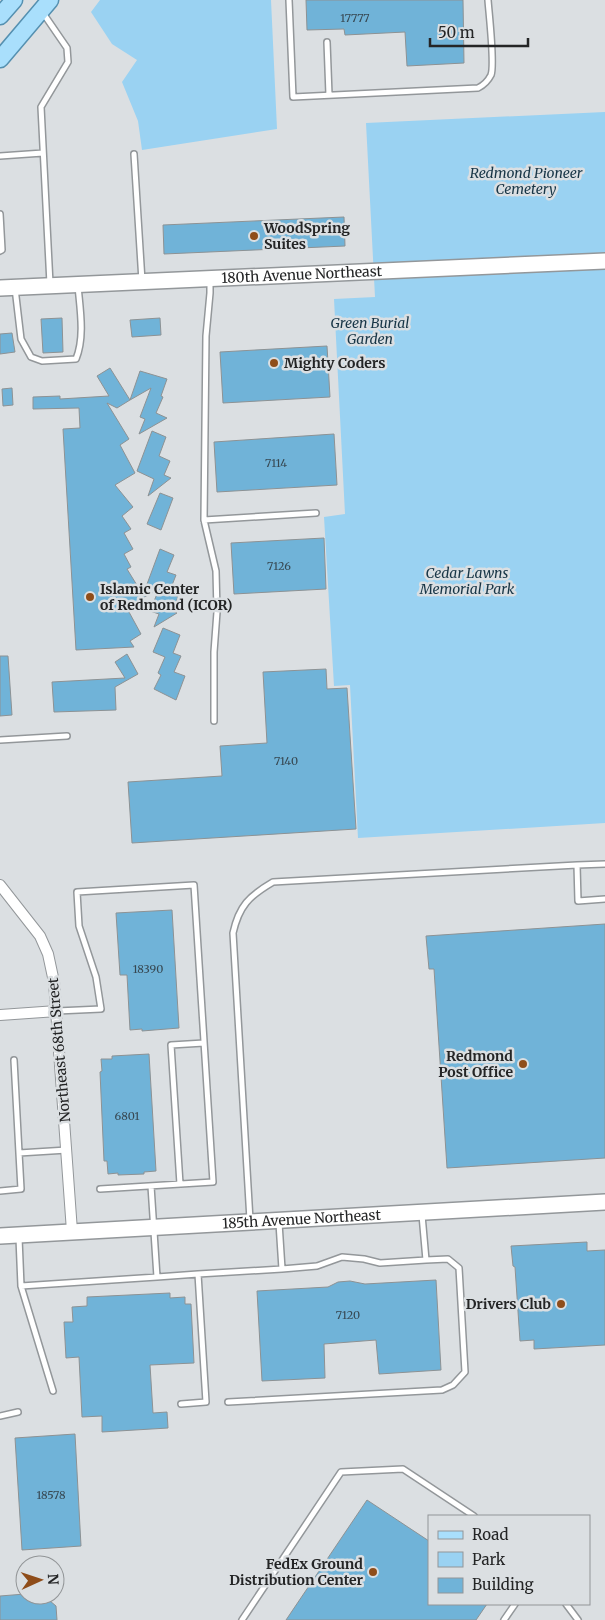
<svg xmlns="http://www.w3.org/2000/svg" width="605" height="1620" font-family="Merriweather,serif">
<style>
.green{fill:#9ad2f2}
.building{fill:#70b3d8;stroke:#8d9294}
.lines{fill:none;stroke-linecap:round;stroke-linejoin:round}
.lane-casing{stroke:#93979a;stroke-width:8}
.street-casing{stroke:#93979a;stroke-width:12}
.secondary-casing{stroke:#93979a;stroke-width:18}
.primary-casing{stroke:#5590b0;stroke-width:19}
.lane{stroke:#fff;stroke-width:5}
.street{stroke:#fff;stroke-width:10}
.secondary{stroke:#fff;stroke-width:15}
.primary{stroke:#a9dffc;stroke-width:16}
.poi-dot{fill:#8f4d1a;stroke:#dbdfe2;stroke-width:2}
.labels{text-anchor:middle;stroke-width:5;stroke-linejoin:round;paint-order:stroke}
.number-label{font-size:11px;fill:#374852}
.park-label{font-size:14px;font-style:italic;fill:#173546;stroke:#dbdfe2}
.poi-label{font-size:14px;font-weight:bold;fill:#242526;stroke:#dbdfe2;text-anchor:start}
.street-label{font-size:14px;fill:#242526;stroke:#dbdfe2}
</style>
<rect width="100%" height="100%" fill="#dbdfe2"/>
<!-- green -->
<path class="green" d="M100 0H271L277 129 142 150 138 121 122 82 137 60 112 44 91 12Z
M605 112V823L358 838 350 685 334 686 324 517 345 514 334 299 375 297 366 123Z"/>
<!-- building -->
<path class="building" d="M306 0H463L464 63 407 66 405 32 345 35 344 29 307 30Z
M344 217 345 246 164 254 163 225Z
M62 318 63 352 43 353 41 319Z
M160 318 161 335 132 337 130 320Z
M12 333 15 352 0 354V334Z
M327 346 330 397 223 403 220 352Z
M110 368 130 400 117 408 107 403 129 439 120 445 135 473 115 485 133 507 122 516 131 529 124 533 133 549 124 554 131 567 127 569 143 595 160 549 174 555 167 572 176 575 169 593 178 597 172 611 177 613 154 627 159 614 150 611 159 589 132 604 123 601 141 634 130 641 134 647 76 650 63 429 80 428 79 408 33 409V397L60 396V399L109 396 97 376Z
M140 371 167 379 161 396 163 397 156 413 167 418 139 434 145 419 140 417 151 388 130 400Z
M12 388 13 405 3 406 2 389Z
M152 431 166 437 159 456 170 461 164 475 171 478 148 496 154 479 137 471Z
M334 434 337 485 217 492 214 442Z
M160 493 173 498 161 530 147 524Z
M324 538 326 589 234 594 231 543Z
M163 628 180 635 173 653 181 656 174 672 185 676 176 700 154 689 161 675 158 673 165 657 153 652Z
M127 654 138 674 115 687 116 710 54 712 52 682 125 678 115 662Z
M0 656H8L12 715 0 716Z
M326 669 327 689 347 688 356 829 132 843 128 782 222 776 220 746 267 743 263 672Z
M172 910 179 1028 142 1031V1029L130 1030 127 975H120L116 913Z
M605 924V1158L447 1168 434 969H429L426 936Z
M149 1054 156 1171 144 1172V1174L118 1175V1173L108 1174 107 1161H104L100 1072 102 1071 101 1059H112V1056Z
M587 1242V1251L605 1250V1345L534 1349V1340L520 1341 515 1267 513 1266 511 1246Z
M436 1280 441 1370 379 1374 376 1340 324 1344 325 1378 262 1381 257 1291 328 1287 338 1282 350 1281 365 1284Z
M170 1293V1298L185 1297V1304H191L194 1363 150 1365 153 1413 167 1412 168 1428 102 1432V1416L82 1417 79 1357 66 1358 64 1322H73L72 1307 87 1306V1297Z
M75 1434 81 1546 22 1550 15 1438Z
M367 1500 429 1541V1604H487L476 1620H286Z
M25 1594 43 1595 56 1606 57 1620H0V1596Z"/>
<g class="lines">
<!-- lane casing -->
<g class="lane-casing">
<path id="lane" d="M289 0 293 97 478 88C484 85 488 81 491 75 495 65 489 14 488 0
M43 13 67 48 68 62 41 107 50 284
M327 42 329 95
M134 154 142 281
M0 156 43 153
M0 214 2 250 0 251
M210 281V293L206 336 204 520 216 571 217 612 214 652V721
M15 288 21 339 31 357 42 361 76 359C85 337 80 309 78 286
M204 520 316 513
M0 740 67 736
M605 864 577 865 578 901 605 899
M57 1011 101 1009 96 977 79 926 77 892 194 885 213 1182 100 1189
M14 1060 19 1153 67 1150
M180 1184 171 1045 204 1043
M151 1186 157 1277 198 1274 206 1402 181 1404
M0 1191 21 1189 19 1153
M250 1220 233 933C239 906 249 896 273 882L577 865
M279 1223 282 1269 317 1266 342 1257 364 1259 380 1263 426 1260 422 1215
M19 1238 21 1286 157 1277
M198 1274 282 1269
M21 1286 53 1391
M228 1402 442 1390 453 1385 465 1372 459 1268 448 1259 426 1260
M0 1416 18 1412
M566 1604 578 1620
M242 1620 341 1472 403 1469 474 1516
M504 1620 515 1604"/>
</g>
<!-- street casing -->
<g class="street-casing">
<path id="street" d="M0 885 40 936 48 954 54 982 72 1231
M0 1015 57 1011"/>
</g>
<!-- secondary casing -->
<g class="secondary-casing">
<g id="secondary">
<path id="s1" d="M0 288 605 261"/>
<path id="s2" d="M0 1236 605 1202"/>
</g>
</g>
<!-- primary casing -->
<g class="primary-casing">
<path id="primary" d="M0 16 14 0
M0 59 50 0"/>
</g>
<!-- lane -->
<use href="#lane" class="lane"/>
<!-- street -->
<use href="#street" class="street"/>
<!-- secondary -->
<use href="#secondary" class="secondary"/>
<!-- primary -->
<use href="#primary" class="primary"/>
</g>
<!-- markers -->
<g class="poi-dot">
<circle cx="254" cy="236" r="5"/>
<circle cx="274" cy="363" r="5"/>
<circle cx="90" cy="597" r="5"/>
<circle cx="523" cy="1064" r="5"/>
<circle cx="561" cy="1304" r="5"/>
<circle cx="373" cy="1572" r="5"/>
</g>
<g class="labels">
<!-- number labels -->
<g class="number-label">
<text x="355" y="22">17777</text>
<text x="276" y="467">7114</text>
<text x="279" y="570">7126</text>
<text x="286" y="765">7140</text>
<text x="148" y="973">18390</text>
<text x="127" y="1120">6801</text>
<text x="348" y="1319">7120</text>
<text x="51" y="1499">18578</text>
</g>
<!-- park labels -->
<g class="park-label">
<text x="526" y="178">Redmond Pioneer<tspan x="526" dy="16">Cemetery</tspan></text>
<text x="370" y="328">Green Burial<tspan x="370" dy="16">Garden</tspan></text>
<text x="467" y="578">Cedar Lawns<tspan x="467" dy="16">Memorial Park</tspan></text>
</g>
<!-- poi labels -->
<g class="poi-label">
<text x="264" y="233">WoodSpring<tspan x="264" dy="16">Suites</tspan></text>
<text x="284" y="368">Mighty Coders</text>
<text x="100" y="594">Islamic Center<tspan x="100" dy="16">of Redmond (ICOR)</tspan></text>
<text x="513" y="1061" text-anchor="end">Redmond<tspan x="513" dy="16">Post Office</tspan></text>
<text x="551" y="1309" text-anchor="end">Drivers Club</text>
<text x="363" y="1569" text-anchor="end">FedEx Ground<tspan x="363" dy="16">Distribution Center</tspan></text>
</g>
<!-- street labels -->
<g class="street-label">
<text dy="5" stroke="none"><textPath href="#s1" startOffset="302">180th Avenue Northeast</textPath></text>
<text transform="translate(59 1050) rotate(-95)" y="5">Northeast 68th Street</text>
<text dy="5" stroke="none"><textPath href="#s2" startOffset="302">185th Avenue Northeast</textPath></text>
</g>
</g>
<!-- legend -->
<rect x="428" y="1515" width="162" height="90" fill="#dbdfe2" stroke="#929597"/>
<rect x="438" y="1531" width="25" height="8" fill="#a9dffc" stroke="#929597"/>
<text x="472" y="1540" font-size="15" fill="#242526">Road</text>
<rect x="438" y="1552" width="25" height="15" fill="#9ad2f2" stroke="#929597"/>
<text x="472" y="1565" font-size="15" fill="#242526">Park</text>
<rect x="438" y="1578" width="25" height="15" fill="#70b3d8" stroke="#929597"/>
<text x="472" y="1590" font-size="15" fill="#242526">Building</text>
<!-- north arrow -->
<g transform="translate(40 1580) rotate(87)"><circle r="24" fill="#dbdfe2" stroke="#929597"/>
<path d="M0-4L9 19L0 12L-9 19Z" fill="#8f4d1a"/>
<text y="-8" font-size="14" font-weight="bold" text-anchor="middle" fill="#242526">N</text>
</g>
<!-- scale -->
<path d="M430 38v8h98v-8" fill="none" stroke="#242526" stroke-width="2.5"/>
<text x="438" y="38" font-size="15" fill="#242526" stroke="#dbdfe2" stroke-width="4" paint-order="stroke">50 m</text>
</svg>
